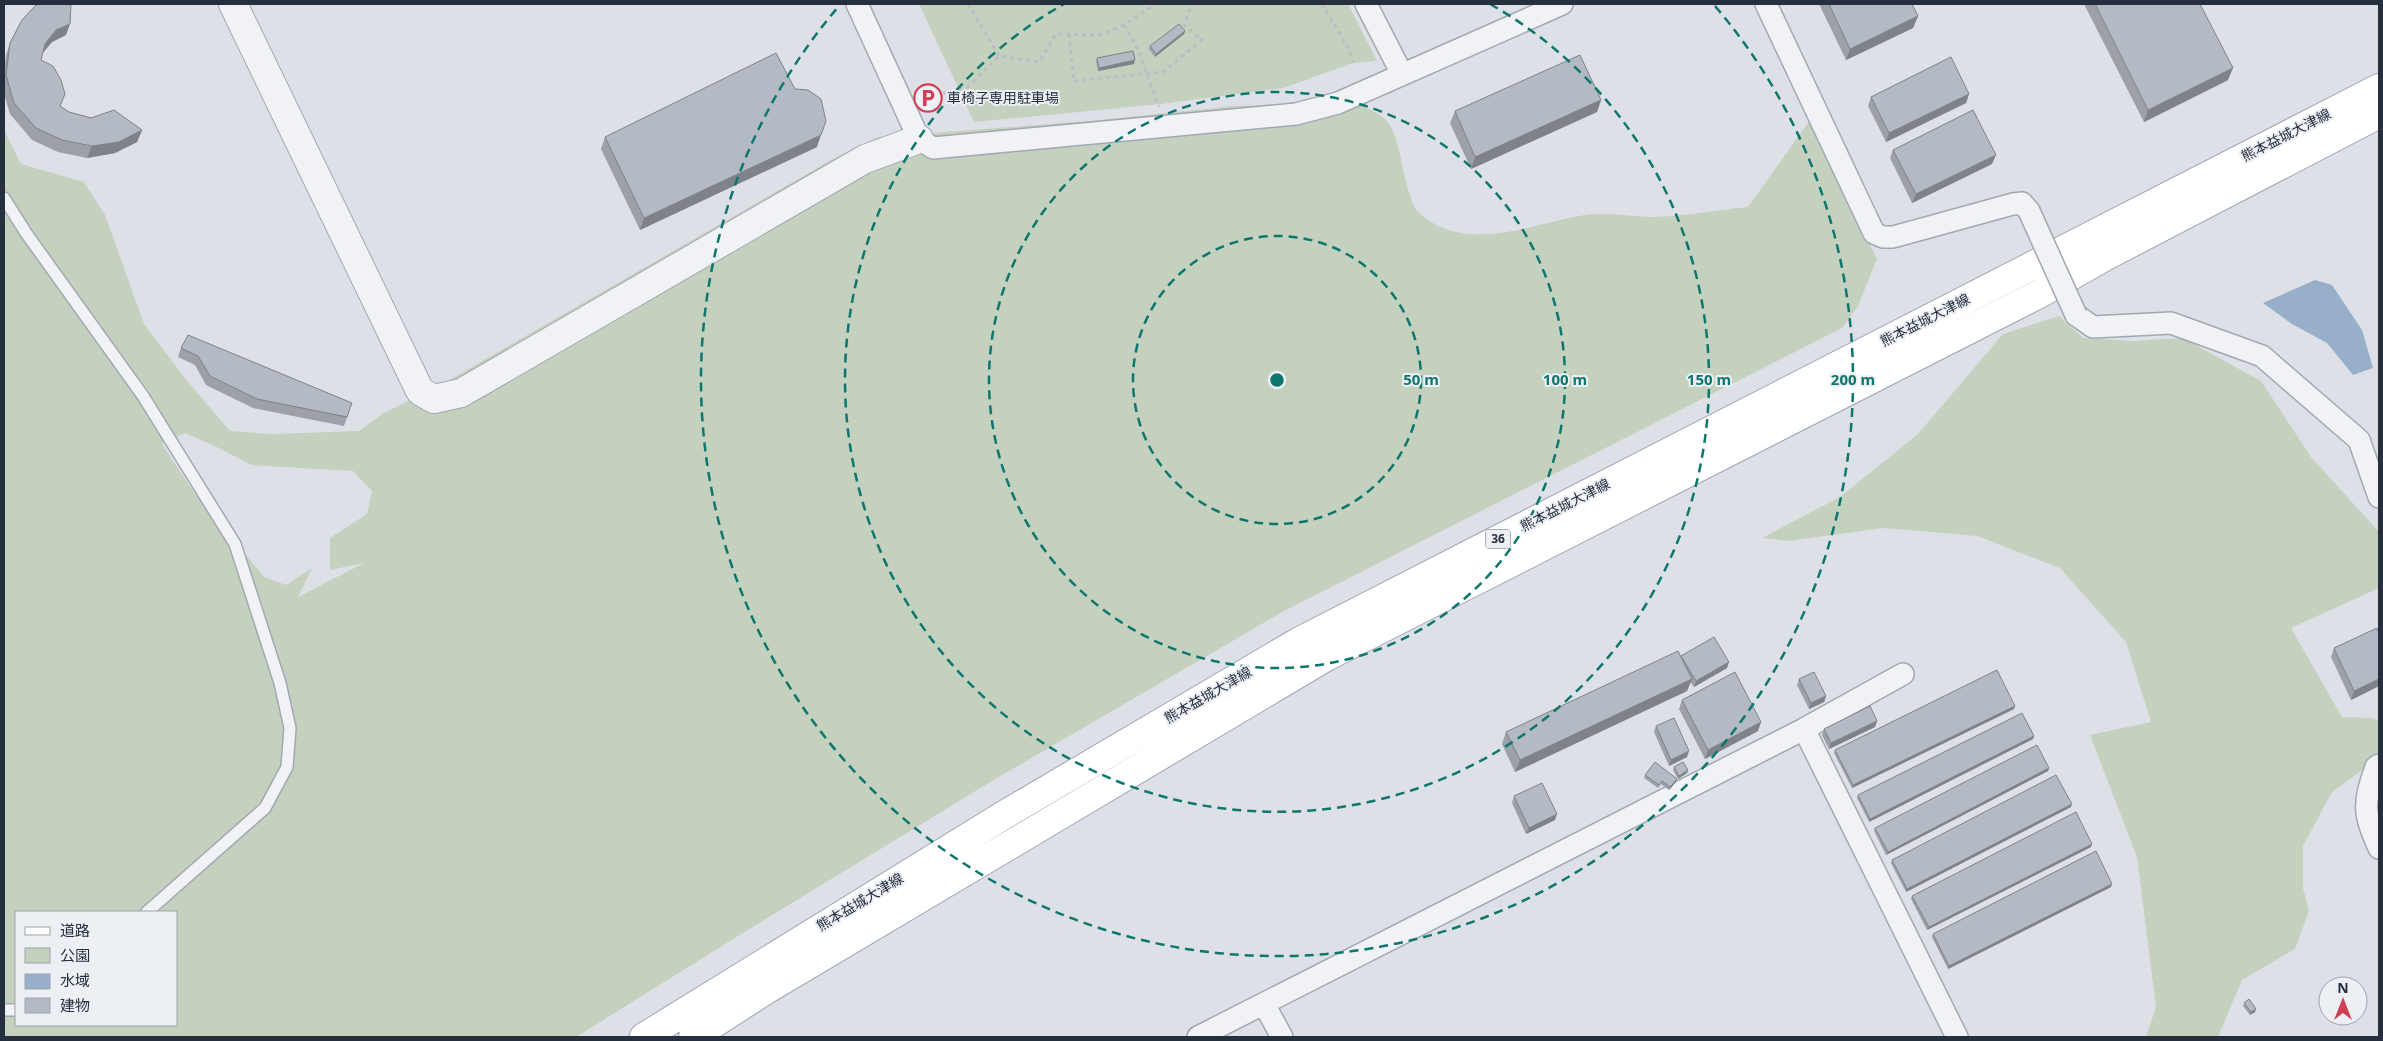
<svg xmlns="http://www.w3.org/2000/svg" width="2383" height="1041" font-family="'Noto Sans','Noto Sans JP',sans-serif">
<style>
.green{fill:#c3d1be;fill-rule:evenodd}
.water{fill:#97afc8}
.lines{fill:none;stroke-linecap:round;stroke-linejoin:round}
.service-casing{stroke:#a2a8b1;stroke-width:14}
.minor-casing{stroke:#a2a8b1;stroke-width:24}
.tertiary-casing{stroke:#a2a8b1;stroke-width:30}
.primary-casing{stroke:#9ca5b3;stroke-width:30}
.path{stroke:#bbbfc5;stroke-width:3;stroke-dasharray:4 4;stroke-linecap:butt}
.service{stroke:#f0f2f5;stroke-width:11}
.minor{stroke:#f0f2f5;stroke-width:21}
.tertiary{stroke:#f0f2f5;stroke-width:28}
.primary{stroke:#fff;stroke-width:28}
.minor-bridge-casing{stroke:#a2a8b1;stroke-width:24;stroke-linecap:butt}
.minor-bridge{stroke:#f0f2f5;stroke-width:21}
.wall{fill:#9ba0a9}
.shaded-wall{fill:#7e8289}
.building{fill:#b4bac4;stroke:#7e8289}
.ring{fill:none;stroke:#0f766e;stroke-width:2.5;stroke-dasharray:9 6}
.labels{text-anchor:middle;stroke-width:4;stroke-linejoin:round;paint-order:stroke}
.shield{fill:#ecf0f5;stroke:#616975;stroke-width:1}
.shield-label{font-size:12px;font-weight:bold;fill:#262f3e}
.poi-label{font-size:14px;fill:#262f3e;stroke:#ecf0f5;text-anchor:start}
.street-label{font-size:14px;fill:#262f3e;stroke:#ecf0f5}
.centre{fill:#0f766e;stroke:#ecf0f5;stroke-width:2.5}
.ring-label{font-size:15px;text-anchor:middle;font-weight:bold;fill:#0f766e;stroke:#ecf0f5;stroke-width:4;stroke-linejoin:round;paint-order:stroke}
</style>
<rect width="100%" height="100%" fill="#dde1e7"/>
<!-- green -->
<path class="green" d="M919 4H1348L1377 61 1353 63 1283 88 1161 104 974 122Z
M1352 102C1363 107 1376 111 1385 119 1400 133 1402 175 1410 195 1412 200 1414 208 1418 212 1465 256 1532 223 1585 215 1607 211 1631 217 1654 217 1685 216 1717 210 1748 207L1810 120 1877 259 1858 306 1842 328 1284 611 992 781 738 936 576 1037H4V130L21 164 84 182 105 215 144 324 187 381 230 431 273 434 359 431 384 413 446 382 831 160 878 137 1089 121 1234 106ZM185 433 221 449 251 465 353 471 372 491 367 514 330 538V570L364 563 298 597 312 568 286 585 264 577 192 490 162 444ZM16 912H176V1025H16Z
M2059 316 2083 338 2133 341 2183 338 2261 381 2311 457 2379 532V588L2291 628 2342 717 2372 718 2379 721V758L2332 792 2303 846V888L2309 911 2295 949 2242 980 2218 1037H2146L2156 1007 2137 857 2090 735 2151 722 2126 642 2060 568 1977 536 1884 528 1788 541 1762 538 1840 497 1918 434 2003 334Z"/>
<!-- water -->
<path class="water" d="M2315 280 2332 285 2362 330 2373 368 2353 375 2327 343 2292 324 2263 303Z"/>
<g class="lines">
<!-- service casing -->
<g class="service-casing">
<path id="service" d="M4 198 26 233 143 396 235 544 280 683 290 728 287 767 265 808 147 912
M4 1010H16"/>
</g>
<!-- minor casing -->
<g class="minor-casing">
<path id="minor" d="M857 4 919 139 933 148 1296 114 1338 103 1562 4
M1366 4 1402 74
M1766 4 1874 233 1883 237H1893L2013 204 2022 203 2029 211
M2076 315 2093 327 2171 323 2262 356 2359 440 2379 497
M1804 729 1957 1037
M2379 765 2376 767C2363 804 2363 812 2379 848
M1264 1004 1282 1037
M1198 1037 1804 729 1903 674"/>
</g>
<!-- tertiary casing -->
<g class="tertiary-casing">
<path id="tertiary" d="M233 4 420 391 434 399 461 393 865 159 919 139"/>
</g>
<!-- primary casing -->
<g class="primary-casing">
<path id="primary" d="M644 1037 1004 815 1298 642 2379 88
M693 1037 766 990 1326 657 2039 294 2106 256 2379 114"/>
</g>
<!-- path -->
<path class="path" d="M968 4 999 56 1039 62 1056 34 1100 35 1124 25 1155 4
M1322 4 1350 51 1353 63
M1124 25 1137 47 1159 107
M1069 34 1074 81 1163 72 1202 40 1184 25 1192 4
M920 99 968 87 999 56"/>
<!-- service -->
<use href="#service" class="service"/>
<!-- minor -->
<use href="#minor" class="minor"/>
<!-- tertiary -->
<use href="#tertiary" class="tertiary"/>
<!-- primary -->
<use href="#primary" class="primary"/>
<!-- minor-bridge casing -->
<g class="minor-bridge-casing">
<path id="minor-bridge" d="M2029 211 2076 315"/>
</g>
<!-- minor-bridge -->
<use href="#minor-bridge" class="minor-bridge"/>
</g>
<!-- wall -->
<path class="wall" d="M1819 4H1912L1918 16 1913 28 1846 60Z
M2084 4H2200L2228 80 2144 122Z
M1185 31 1184 34 1155 57 1149 49 1150 46Z
M66 35 52 42 42 54 41 60 60 107 69 112 142 130 137 142 115 153 87 158 58 152 32 140 10 114 4 94V71L6 55 10 43Z
M1097 58 1134 64 1098 71 1096 61Z
M1969 94 1966 103 1886 142 1868 106 1871 97Z
M1601 100 1597 112 1471 169 1450 123 1455 111Z
M605 137 817 147 640 230 601 149Z
M1893 150 1992 164 1912 203 1890 158Z
M181 348 352 403 344 426 253 408 206 385 195 365 178 357Z
M2379 634V686L2351 700 2331 657 2334 648Z
M1681 657 1727 668 1694 687 1690 682 1687 691 1515 772 1502 744 1506 732Z
M1799 679 1826 696 1824 702 1809 709 1797 685Z
M1682 700 1758 731 1705 759 1679 709Z
M2015 706 2014 709 1852 788 1834 753 1835 750Z
M1877 721 1875 727 1829 749 1822 735 1824 729Z
M1656 726 1687 757 1669 766 1654 732Z
M2034 736 2033 739 1869 822 1857 798 1858 795Z
M1674 767 1688 770 1687 773 1678 779 1673 770Z
M2049 768 2048 771 1886 855 1874 831 1875 828Z
M1645 775 1676 782 1669 790 1661 784 1658 788 1644 778Z
M1514 796 1555 820 1526 834 1512 803Z
M2071 807 1906 892 1891 863 1892 860Z
M2091 847 1927 930 1911 899 1912 896Z
M2111 887 1948 969 1932 937 1933 934Z
M2244 1003 2255 1012 2250 1015 2243 1006Z"/>
<!-- shaded-wall -->
<path class="shaded-wall" d="M1918 16 1913 28 1846 60 1850 49Z
M70 24 66 35 52 42 40 56 45 44 56 30Z
M1185 31 1184 34 1155 57 1156 54Z
M1135 60 1134 64 1098 71 1099 68Z
M2233 68 2228 80 2144 122 2148 110Z
M1969 94 1966 103 1886 142 1889 133Z
M1601 100 1597 112 1471 169 1475 157Z
M142 130 137 142 115 153 87 158 92 146Z
M821 135 817 147 640 230 644 218Z
M1996 155 1992 164 1912 203 1916 194Z
M1729 662 1727 668 1694 687 1696 681Z
M1692 679 1687 691 1515 772 1520 760Z
M2379 679V686L2351 700 2354 691Z
M1826 696 1824 702 1809 709 1811 703Z
M2015 706 2014 709 1852 788 1853 785Z
M1877 721 1875 727 1829 749 1831 743Z
M1761 722 1758 731 1705 759 1708 750Z
M2034 736 2033 739 1869 822 1870 819Z
M1689 751 1687 757 1669 766 1671 760Z
M2049 768 2048 771 1886 855 1888 852Z
M1688 770 1687 773 1678 779 1679 776Z
M1677 779 1676 782 1669 790 1670 787Z
M2072 804 2071 807 1906 892 1907 889Z
M1557 814 1555 820 1526 834 1529 828Z
M2092 844 2091 847 1927 930 1929 927Z
M2112 884 2111 887 1948 969 1949 966Z
M2256 1009 2255 1012 2250 1015 2251 1012Z"/>
<!-- building -->
<path class="building" d="M40 4H71L70 24 56 30 45 44 41 60 53 66 61 80 65 94 60 106 69 112 91 118 114 110 142 130 119 142 92 146 62 140 36 128 14 103 6 75 10 43 22 20 36 5Z
M1829 4H1912L1918 16 1850 49Z
M2095 4H2200L2233 68 2148 110Z
M1179 24 1185 31 1156 54 1150 46Z
M1133 51 1135 60 1099 68 1097 58Z
M776 53 795 89 808 90 821 99 826 121 821 135 644 218 605 137Z
M1580 55 1601 100 1475 157 1455 111Z
M1951 57 1969 94 1889 133 1871 97Z
M1973 110 1996 155 1916 194 1893 150Z
M188 335 352 403 347 417 257 399 210 376 198 356 181 348Z
M2377 628 2379 634V679L2354 691 2334 648Z
M1714 637 1729 662 1696 681 1681 656Z
M1678 651 1692 679 1520 760 1506 732Z
M1997 670 2015 706 1853 785 1835 750Z
M1735 672 1761 722 1708 750 1682 700Z
M1814 672 1826 696 1811 703 1799 679Z
M1870 706 1877 721 1831 743 1824 729Z
M2022 713 2034 736 1870 819 1858 795Z
M1674 718 1689 751 1671 760 1656 726Z
M2037 745 2049 768 1888 852 1875 828Z
M1655 762 1677 779 1670 787 1662 781 1659 785 1645 775Z
M1683 762 1688 770 1679 776 1674 767Z
M2056 775 2072 804 1907 889 1892 860Z
M1542 783 1557 814 1529 828 1514 796Z
M2076 812 2092 844 1929 927 1912 896Z
M2096 851 2112 884 1949 966 1933 934Z
M2249 999 2256 1009 2251 1012 2244 1003Z"/>
<!-- distance rings -->
<g class="ring">
<circle cx="1277" cy="380" r="144"/>
<circle cx="1277" cy="380" r="288"/>
<path d="M1490 4A432 432 0 1 1 1064 4"/>
<path d="M1715 6A576 576 0 1 1 839 6"/>
</g>
<!-- icons -->
<defs>
<g id="parking-ring" transform="scale(1.4375)"><circle r="9.5" fill="#ecf0f5" stroke="#cf3f56" stroke-width="1.5"/><path d="M-3.5-5.5H1a3.5 3.5 0 0 1 0 7H-1V5.5H-3.5ZM-1-3.4V-.6H.8a1.4 1.4 0 0 0 0-2.8Z" fill="#cf3f56"/></g>
</defs>
<g fill-rule="evenodd">
<use href="#parking-ring" x="928" y="98"/>
</g>
<g class="labels">
<!-- shield labels -->
<rect class="shield" x="1485.5" y="529.5" width="25" height="19" rx="4"/>
<g class="shield-label">
<text x="1498" y="543">36</text>
</g>
<!-- poi labels -->
<g class="poi-label">
<text x="947" y="103">車椅子専用駐車場</text>
</g>
<!-- street labels -->
<g class="street-label">
<text transform="translate(2286 135) rotate(-27)" y="5">熊本益城大津線</text>
<text transform="translate(1925 320) rotate(-27)" y="5">熊本益城大津線</text>
<text transform="translate(1565 505) rotate(-27)" y="5">熊本益城大津線</text>
<text transform="translate(1208 695) rotate(-30)" y="5">熊本益城大津線</text>
<text transform="translate(860 902) rotate(-31)" y="5">熊本益城大津線</text>
</g>
</g>
<circle cx="1277" cy="380" r="8" class="centre"/>
<g class="ring-label">
<text x="1421" y="385">50 m</text>
<text x="1565" y="385">100 m</text>
<text x="1709" y="385">150 m</text>
<text x="1853" y="385">200 m</text>
</g>
<!-- border -->
<rect width="2383" height="1041" fill="none" stroke="#262f3e" stroke-width="10"/>
<!-- legend -->
<rect x="15" y="911" width="162" height="115" fill="#ecf0f5" stroke="#9da3ac"/>
<rect x="25" y="927" width="25" height="8" fill="#ffffff" stroke="#9da3ac"/>
<text x="60" y="936" font-size="15" fill="#262f3e">道路</text>
<rect x="25" y="948" width="25" height="15" fill="#c3d1be" stroke="#9da3ac"/>
<text x="60" y="961" font-size="15" fill="#262f3e">公園</text>
<rect x="25" y="974" width="25" height="15" fill="#97afc8" stroke="#9da3ac"/>
<text x="60" y="986" font-size="15" fill="#262f3e">水域</text>
<rect x="25" y="998" width="25" height="15" fill="#b4bac4" stroke="#9da3ac"/>
<text x="60" y="1011" font-size="15" fill="#262f3e">建物</text>
<!-- north arrow -->
<g transform="translate(2343 1001)"><circle r="24" fill="#ecf0f5" stroke="#9da3ac"/>
<path d="M0-4L9 19L0 12L-9 19Z" fill="#cf3f56"/>
<text y="-8" font-size="14" font-weight="bold" text-anchor="middle" fill="#262f3e">N</text>
</g>
</svg>
